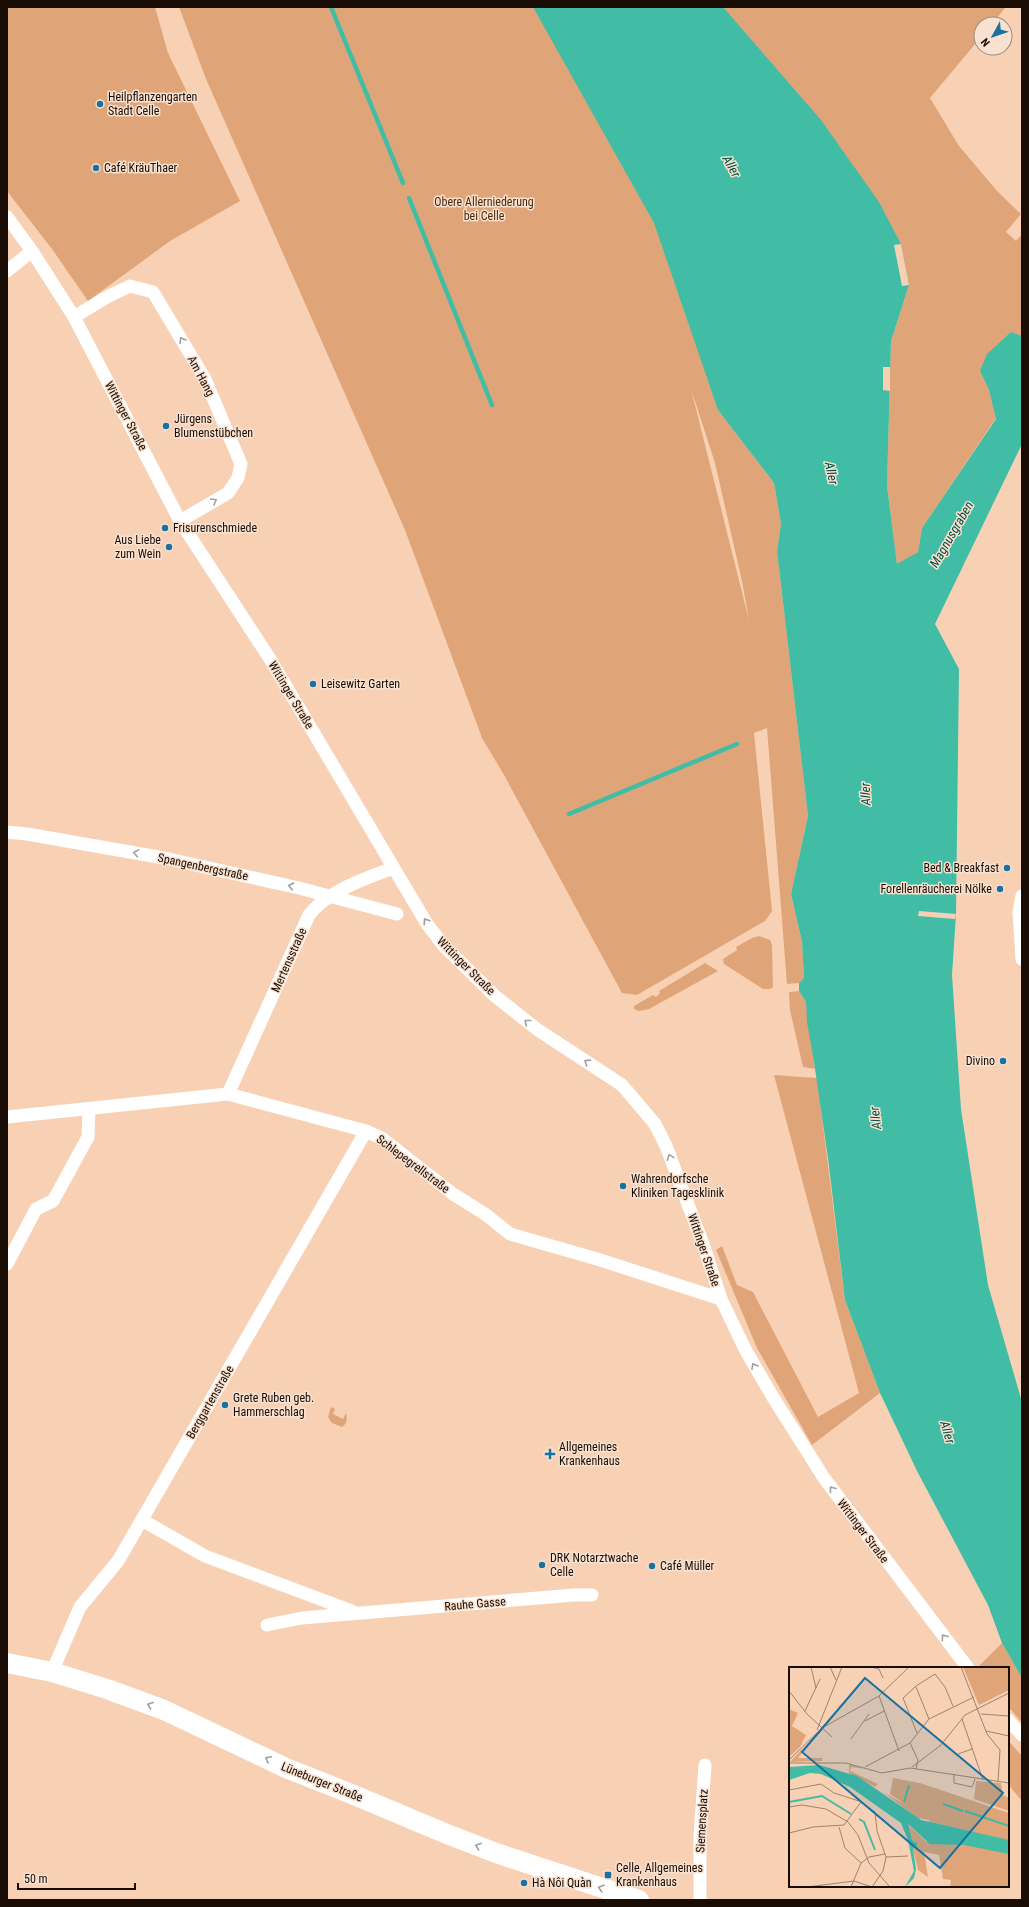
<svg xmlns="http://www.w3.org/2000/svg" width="1029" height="1907" font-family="'Roboto Condensed',sans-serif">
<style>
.green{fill:#dfa579;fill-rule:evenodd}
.water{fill:#41bda5}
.pier{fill:#f8d1b4}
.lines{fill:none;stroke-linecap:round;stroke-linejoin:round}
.stream{stroke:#41bda5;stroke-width:4.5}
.minor{stroke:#fff;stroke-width:13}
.primary{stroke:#fff;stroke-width:20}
.oneway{stroke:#a39e9b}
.poi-dot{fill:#1872a1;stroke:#f9e1d0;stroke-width:1.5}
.labels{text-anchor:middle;stroke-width:3;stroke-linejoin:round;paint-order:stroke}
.poi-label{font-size:12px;fill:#190c04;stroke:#f9e1d0;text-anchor:start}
.park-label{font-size:12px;fill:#4c2807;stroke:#f9e1d0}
.street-label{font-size:12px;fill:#190c04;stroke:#f9e1d0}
.water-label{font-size:13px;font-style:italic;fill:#014d41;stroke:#f9e1d0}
.inset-river{fill:none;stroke:#41bda5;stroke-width:2}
.inset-road{fill:none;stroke:#9f826e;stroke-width:1}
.view{fill:#1872a1;fill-opacity:0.15;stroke:#1872a1;stroke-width:2}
.inset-edge{fill:none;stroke:#190c04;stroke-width:2}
</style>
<rect width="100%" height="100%" fill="#f8d1b4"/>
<!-- green -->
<path class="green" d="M7 7H155L168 53 240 201 170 241 88 301 52 249 7 191Z
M179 7H1006L992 24H981V37L930 98 959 146 998 192 1021 214 1006 232 1016 241 1022 234V336L1011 332 980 371 989 390 996 418 922 528 918 552 897 565 887 486 891 341 909 285 718 410 774 483 781 524 777 551 808 816 791 894 802 942 804 978 799 983 787 984 767 728 754 733 772 911 765 921 637 995 622 993 504 775 482 738 405 530 206 79ZM691 389 715 463 742 581 749 620Z
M759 936 770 940 772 945 773 987 770 989H763L724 964 723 959 737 950 736 947 752 938Z
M705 963 718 971 649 1009 639 1011 634 1009V1006L653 995 656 997 660 993 659 991Z
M799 991 806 1002 815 1069 803 1067 790 1010 789 992Z
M774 1075 817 1078 845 1300 880 1393 812 1445 757 1348 716 1250 722 1246 737 1285 753 1292 818 1417 859 1393Z
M331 1407 335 1409 333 1414 343 1419 346 1413C347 1419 348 1423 342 1427L332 1423 328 1417Z
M1002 1643 1022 1678V1723L1008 1706V1668H977Z
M1008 1740 1022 1756V1801L1008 1784Z"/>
<!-- water -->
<path class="water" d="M533 7H723L821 120 879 202 901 244 909 285 891 341 887 486 897 564 918 552 922 528 996 419 989 390 980 371 987 354 1011 332 1022 336V444L935 624 959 669 956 914 952 975 961 1109 988 1285 1022 1402V1678L1002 1643 988 1605 917 1471 880 1393 845 1300 828 1158 814 1062 807 1022 806 1002 799 991V983L804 978 802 942 791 894 808 816 777 551 781 524 774 483 718 410 654 223Z"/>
<!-- pier -->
<path class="pier" d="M901 244 909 285 902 286 894 245Z
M883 367H890V391L883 390Z
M919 911 956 914 955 919 918 916Z"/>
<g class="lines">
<!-- stream -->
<path class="stream" d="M331 7 403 183
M409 198 492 405
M569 814 737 744"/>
<!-- minor -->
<path class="minor" d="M7 217 32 251 74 317 180 521 270 659 427 924 444 946 495 996 538 1030 622 1085 655 1124 666 1146 703 1244 721 1299 746 1351 774 1399 824 1478 968 1668
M7 271 32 251
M74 317 107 297 130 286 153 292 205 379 241 464 238 478 228 493 180 521
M7 832 27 834 164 858 299 888 397 914
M1022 896 1019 912 1022 959
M228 1094 309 915C327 891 365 879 393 868
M7 1117 228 1094 366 1131 383 1139 453 1194 485 1214 510 1234 597 1259 721 1299
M7 1264 36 1209 53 1201 88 1137 89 1109
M142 1520 205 1556 352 1611
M267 1625 302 1618 574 1595H592
M52 1672 80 1607 118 1561 366 1131
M1008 1720 1022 1735
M700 1900V1837L705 1765"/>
<!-- primary -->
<path class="primary" d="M7 1663 52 1672 107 1689 164 1710 286 1768 349 1793 447 1834 496 1853 639 1900"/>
</g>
<!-- one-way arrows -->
<defs><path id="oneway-chevron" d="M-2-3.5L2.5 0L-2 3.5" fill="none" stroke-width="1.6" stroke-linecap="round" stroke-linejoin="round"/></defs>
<g class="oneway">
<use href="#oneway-chevron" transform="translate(182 340) rotate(-121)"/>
<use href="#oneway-chevron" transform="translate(214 501) rotate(-30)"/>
<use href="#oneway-chevron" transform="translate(136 853) rotate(-170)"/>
<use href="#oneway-chevron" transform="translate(291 886) rotate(-167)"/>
<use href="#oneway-chevron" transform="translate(426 921) rotate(-123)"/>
<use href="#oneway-chevron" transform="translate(527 1022) rotate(-141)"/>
<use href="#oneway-chevron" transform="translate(587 1062) rotate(-147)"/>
<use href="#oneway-chevron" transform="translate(670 1157) rotate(-111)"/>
<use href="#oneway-chevron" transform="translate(754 1366) rotate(-120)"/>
<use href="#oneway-chevron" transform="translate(832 1489) rotate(-127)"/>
<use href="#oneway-chevron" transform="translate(944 1637) rotate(-127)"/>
<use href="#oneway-chevron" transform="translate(150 1705) rotate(-160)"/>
<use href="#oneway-chevron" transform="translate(268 1759) rotate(-154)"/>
<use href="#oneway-chevron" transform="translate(478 1846) rotate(-160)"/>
<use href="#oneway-chevron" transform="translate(601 1888) rotate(-162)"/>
</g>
<!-- markers -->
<g class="poi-dot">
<circle cx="100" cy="104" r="4"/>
<circle cx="96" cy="168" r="4"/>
<circle cx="166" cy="426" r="4"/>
<circle cx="165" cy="528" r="4"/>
<circle cx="169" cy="547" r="4"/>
<circle cx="313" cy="684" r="4"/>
<circle cx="1007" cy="868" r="4"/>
<circle cx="1000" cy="889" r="4"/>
<circle cx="1003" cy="1061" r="4"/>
<circle cx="623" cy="1186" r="4"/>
<circle cx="225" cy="1405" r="4"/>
<path d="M548 1448h4v4h4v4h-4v4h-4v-4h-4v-4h4z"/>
<circle cx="542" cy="1565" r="4"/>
<circle cx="652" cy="1566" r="4"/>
<rect x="604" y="1871" width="8" height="8" rx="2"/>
<circle cx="524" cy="1883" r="4"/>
</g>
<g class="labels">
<!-- poi labels -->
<g class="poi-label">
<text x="108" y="101">Heilpflanzengarten<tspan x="108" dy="14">Stadt Celle</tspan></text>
<text x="104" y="172">Café KräuThaer</text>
<text x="174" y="423">Jürgens<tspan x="174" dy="14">Blumenstübchen</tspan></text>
<text x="173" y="532">Frisurenschmiede</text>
<text x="161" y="544" text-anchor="end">Aus Liebe<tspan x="161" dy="14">zum Wein</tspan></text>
<text x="321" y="688">Leisewitz Garten</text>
<text x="999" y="872" text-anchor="end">Bed &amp; Breakfast</text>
<text x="992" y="893" text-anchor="end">Forellenräucherei Nölke</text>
<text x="995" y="1065" text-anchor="end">Divino</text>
<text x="631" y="1183">Wahrendorfsche<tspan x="631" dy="14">Kliniken Tagesklinik</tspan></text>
<text x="233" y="1402">Grete Ruben geb.<tspan x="233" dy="14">Hammerschlag</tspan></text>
<text x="559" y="1451">Allgemeines<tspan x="559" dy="14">Krankenhaus</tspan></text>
<text x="550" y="1562">DRK Notarztwache<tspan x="550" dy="14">Celle</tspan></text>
<text x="660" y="1570">Café Müller</text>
<text x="616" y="1872">Celle, Allgemeines<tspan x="616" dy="14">Krankenhaus</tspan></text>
<text x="532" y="1887">Hà Nôi Quàn</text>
</g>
<!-- park labels -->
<g class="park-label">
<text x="484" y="206">Obere Allerniederung<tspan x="484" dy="14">bei Celle</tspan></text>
</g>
<!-- street labels -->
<g class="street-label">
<text transform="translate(201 376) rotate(62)" y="4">Am Hang</text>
<text transform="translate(126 416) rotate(62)" y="4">Wittinger Straße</text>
<text transform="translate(291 695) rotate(59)" y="4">Wittinger Straße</text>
<text transform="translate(203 867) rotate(12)" y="4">Spangenbergstraße</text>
<text transform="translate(289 960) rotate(-66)" y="4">Mertensstraße</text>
<text transform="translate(466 966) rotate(45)" y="4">Wittinger Straße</text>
<text transform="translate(413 1164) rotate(37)" y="4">Schlepegrellstraße</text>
<text transform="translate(704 1250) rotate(71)" y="4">Wittinger Straße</text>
<text transform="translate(210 1402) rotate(-60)" y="4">Berggartenstraße</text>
<text transform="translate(863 1531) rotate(53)" y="4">Wittinger Straße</text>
<text transform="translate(475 1604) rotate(-5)" y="4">Rauhe Gasse</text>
<text transform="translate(322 1782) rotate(22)" y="4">Lüneburger Straße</text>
<text transform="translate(702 1821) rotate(-87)" y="4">Siemensplatz</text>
</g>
<!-- water labels -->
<g class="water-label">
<text transform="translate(732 166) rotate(61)" y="5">Aller</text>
<text transform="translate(832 473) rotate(78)" y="5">Aller</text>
<text transform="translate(951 534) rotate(-60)" y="5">Magnusgraben</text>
<text transform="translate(865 794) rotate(-92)" y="5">Aller</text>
<text transform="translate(875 1118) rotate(-97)" y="5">Aller</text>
<text transform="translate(948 1432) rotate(73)" y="5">Aller</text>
</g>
</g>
<!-- overview -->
<g transform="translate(789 1667)">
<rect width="220" height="220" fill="#f8d1b4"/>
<path d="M174 0H220V23L190 38ZM0 42 9 46 3 59 17 68 11 80 0 90ZM13 82 15 84 9 91H33V94L1 95ZM60 97 76 102 62 100 61 104 89 117 86 120 60 106ZM104 111 131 116 220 146V220H161L162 213 154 212 150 188 135 185 139 210 129 203 124 182 127 175 123 173 118 157 138 175 140 153 128 151 94 125 115 137 101 127ZM187 114 212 116 214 128 220 131V144L185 132Z" fill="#dfa579"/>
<path d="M30 98 68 109 132 153 220 173V187L175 178 141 177 119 157 123 173 128 176V179L124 182 127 202 125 211 116 220 125 204 119 173 112 156 61 120 32 107 21 106 0 113 1 100Z" fill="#41bda5"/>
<path class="inset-river" d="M0 135 33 129 62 147M115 135 120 118M154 137 174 144M176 144 220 159M70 152 75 155 86 183"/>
<path class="inset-road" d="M22 0 27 21M41 0 47 13M82 0 90 2 94 11M172 0 198 67 211 83 209 114M127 20 140 52M0 24 18 47 43 70M90 29 110 84M16 44 31 12M192 47 220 49M173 52 194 113M76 54 95 44M28 63 53 0M197 64 220 69M128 66 114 31 127 19 146 7 156 20 164 39M62 72 80 47M121 76 129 93 127 102M169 87 183 82M0 93 33 61 90 29 120 0M0 96H57L93 106 121 101 220 116M76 100 121 76 140 52 185 30M123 100 152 78 176 48 220 26M165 108V116L183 120 186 112M0 123 32 117 45 126 70 134 86 145 88 164 97 190 94 204 83 220M0 140 13 138 37 142 59 155 69 168 80 196 101 220M50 160 56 181 72 196M0 166 24 160 55 158 72 135M97 190 119 189M72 196 80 190 96 187M18 220 65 214 83 220M62 220 72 196"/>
<path class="view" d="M76 11 214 126 151 201 13 85Z"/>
<rect width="220" height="220" class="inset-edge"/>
</g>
<!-- border -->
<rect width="1029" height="1907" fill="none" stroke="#190c04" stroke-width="16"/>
<!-- north arrow -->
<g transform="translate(993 36) rotate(230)"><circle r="19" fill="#f9e1d0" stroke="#9f8c7e"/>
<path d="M0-3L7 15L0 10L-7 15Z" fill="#1872a1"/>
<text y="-6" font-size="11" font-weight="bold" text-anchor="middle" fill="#190c04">N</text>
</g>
<!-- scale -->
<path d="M18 1883v6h117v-6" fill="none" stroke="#190c04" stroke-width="2"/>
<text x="24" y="1883" font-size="12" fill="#190c04" stroke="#f9e1d0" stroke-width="3" paint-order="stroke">50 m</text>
</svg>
